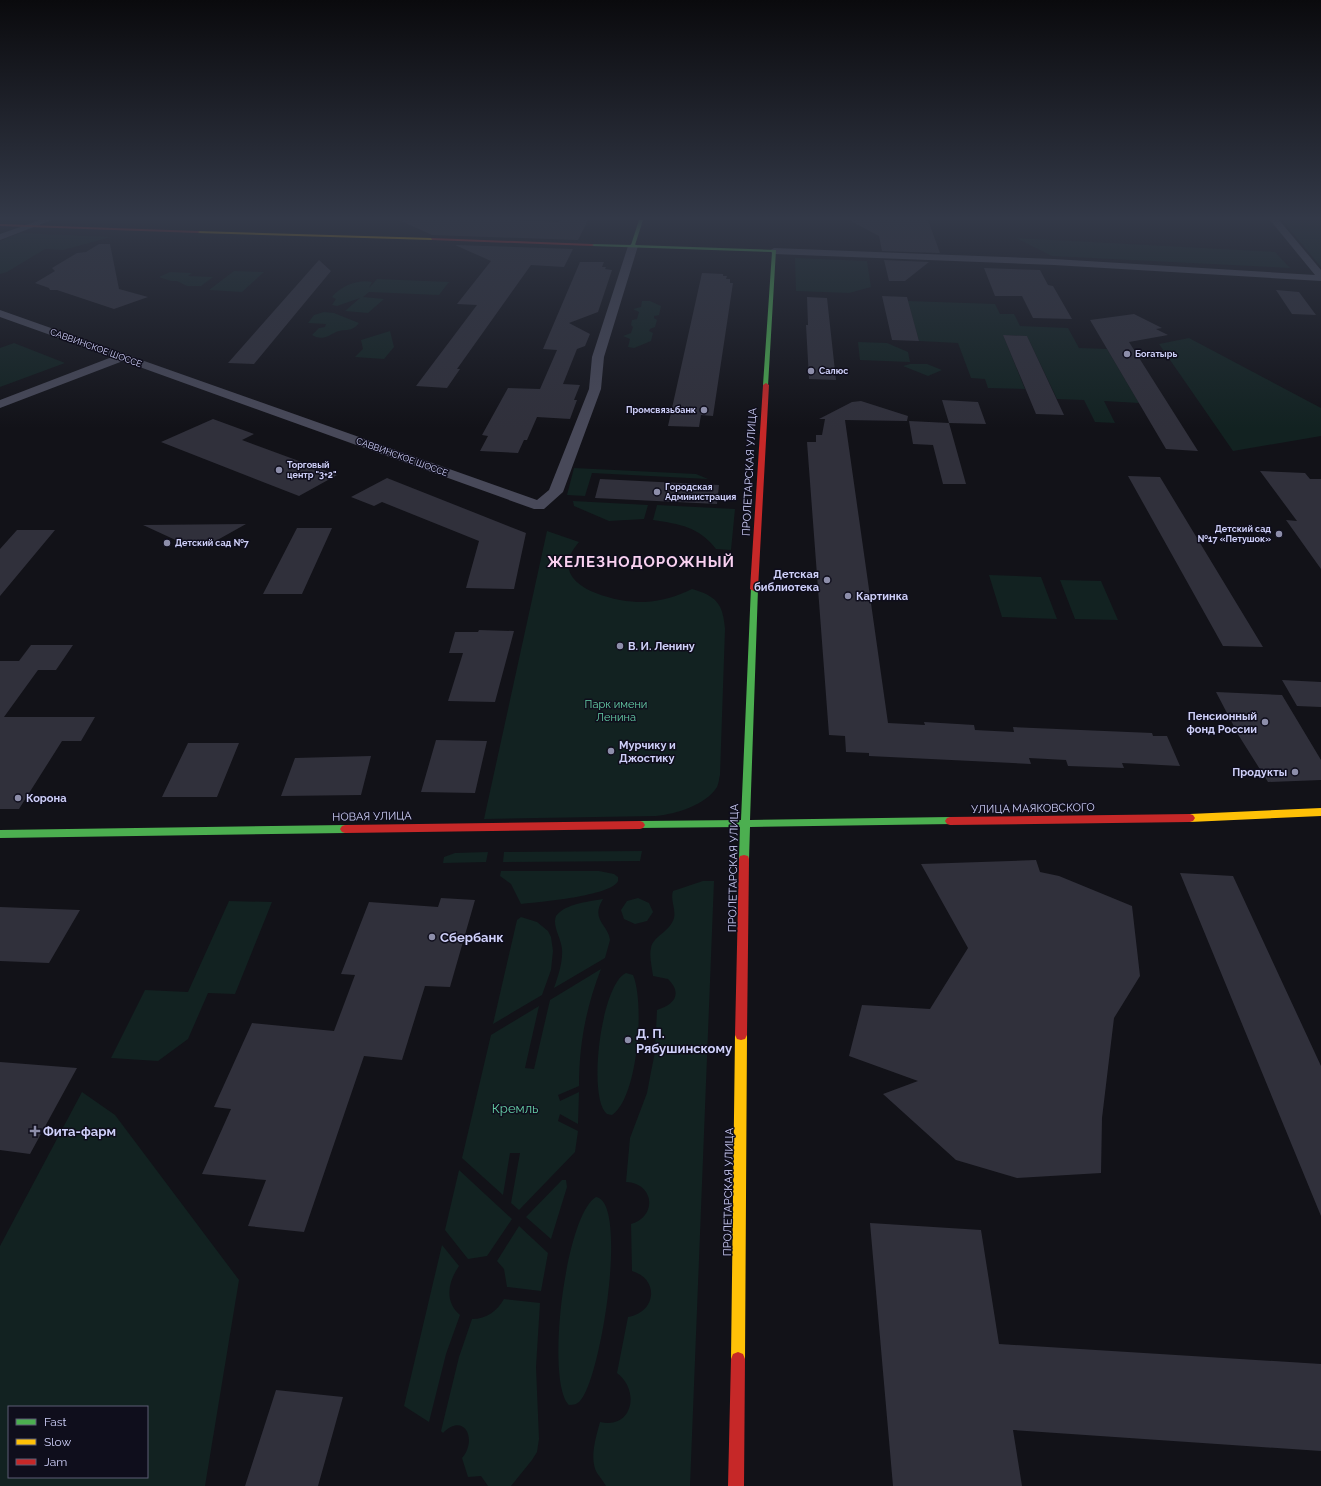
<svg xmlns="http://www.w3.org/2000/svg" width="1321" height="1486" font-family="Raleway,sans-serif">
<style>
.green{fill:#122221;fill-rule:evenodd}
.building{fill:#30303b}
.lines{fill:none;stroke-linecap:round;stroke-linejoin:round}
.street{fill:#484959;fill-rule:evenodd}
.fast{fill:#4caf50;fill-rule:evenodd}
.slow{fill:#ffc107;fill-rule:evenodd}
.jam{fill:#c62828;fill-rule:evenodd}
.poi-dot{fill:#8d8eaa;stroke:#0f0e1c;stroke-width:1.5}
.labels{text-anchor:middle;stroke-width:3;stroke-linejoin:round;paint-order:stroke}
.far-street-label{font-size:9px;fill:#cfd0f9;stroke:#0f0e1c}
.far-poi-label{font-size:9px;font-weight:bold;fill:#cfd0f9;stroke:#0f0e1c;text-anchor:start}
.street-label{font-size:11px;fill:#cfd0f9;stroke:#0f0e1c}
.poi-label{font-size:11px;font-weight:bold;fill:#cfd0f9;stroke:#0f0e1c;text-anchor:start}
.park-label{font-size:11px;fill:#65cfa7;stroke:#0f0e1c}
.near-poi-label{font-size:13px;font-weight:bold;fill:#cfd0f9;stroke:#0f0e1c;text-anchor:start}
.near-park-label{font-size:13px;fill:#65cfa7;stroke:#0f0e1c}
.district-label{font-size:15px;font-weight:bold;letter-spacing:1px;fill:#f9d1f0;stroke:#0f0e1c}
</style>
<rect width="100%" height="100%" fill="#121218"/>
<!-- green -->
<path class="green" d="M1282 220H1321V267Z
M20 233 111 237 63 250 45 249 7 272 0 274V241Z
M1016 238 1275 252 1290 268 1052 256Z
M795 258 867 261 871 287 849 293 796 291Z
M234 271 264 272 242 292 209 290Z
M170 272 192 273 188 276 213 277 201 286H187L177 281H171L159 277Z
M377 279 449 282 439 295 369 292 363 297 384 299 368 313 345 311 360 298 337 306 332 305 336 299 332 297C341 286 358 279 372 282L369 288Z
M642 301H650L661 306 659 315 654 316V318L657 320 655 327 650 329 649 331 653 333 651 341 634 348 628 347 630 339 623 336 631 333 633 327 631 325 632 320 637 319 639 312 633 309 641 307Z
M908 301 995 304 1000 314H1014L1020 326 1068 328 1079 348 1107 349 1139 403 1104 401 1115 423 1095 422 1084 400 1057 399 1027 336 1003 335 1025 389 988 388 985 379 971 378 958 343 919 341Z
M324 312 334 313 359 323C351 333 346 328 336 332 328 336 322 341 312 335L319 328 325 327 326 324 308 323 314 315Z
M390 331 394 347 384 359 355 357 363 349 361 340Z
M1189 338 1321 408V436L1233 451 1159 344Z
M858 342 887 343 908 352 910 362 860 360Z
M14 343 65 363 0 387V348Z
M910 364H927L942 370 928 376 903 366Z
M574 468 696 474 708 479 592 473 585 496 567 495Z
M573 501 648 505 644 519 609 521 574 506Z
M657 505 735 509 731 550 716 549C699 527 680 524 653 520Z
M547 531 579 542C541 585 614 603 645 602 662 601 678 596 692 589 716 596 723 603 725 629L720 775C719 778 719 783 717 787 706 805 676 814 656 816L484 819Z
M989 575 1041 577 1057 619 1002 617Z
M1060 580 1101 581 1118 620 1075 619Z
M642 851 640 861 503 862 504 852Z
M488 852 486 862 443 863 444 857 455 853Z
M501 871H599L614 874 618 877V881C611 896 539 902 521 904L511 884 500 876Z
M703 881H714L690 1486H606C603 1481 600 1477 597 1473 589 1459 596 1437 600 1422 632 1430 641 1391 617 1373L628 1317C656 1313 660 1279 632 1271L631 1224C658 1216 654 1183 626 1182L630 1138 647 1093 651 1072 655 1052 657 1010C674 1005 683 994 668 979L653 976C652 967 649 956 651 948 653 936 670 932 674 918 676 908 670 900 673 891Z
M638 898 649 903 653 912 647 921 635 924 624 919 621 910 627 901Z
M603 899C590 920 608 924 610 940L605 958 554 988C558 976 563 962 562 949 561 938 552 926 556 916 566 903 588 902 603 899Z
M229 901 272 902 235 994 208 993 188 1039 158 1061 111 1058 145 990 188 992Z
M521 917 537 922 548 931 551 937 553 951 551 970 542 995 493 1024 517 920Z
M601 969C586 1007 579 1045 579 1086L558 1095 560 1101 579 1092 578 1124 560 1114 558 1121 578 1131 575 1152 519 1210 511 1203 520 1153H510L503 1195 462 1158 491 1035 539 1006 525 1068 534 1069 550 1000Z
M626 973 633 975C645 1003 638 1098 612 1115L607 1114C587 1098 601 984 626 973Z
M82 1092 115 1115 239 1280 205 1486H0V1246ZM9 1407H147V1477H9Z
M459 1170 512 1219 487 1256 468 1259 445 1230Z
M562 1180H566L567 1187 551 1239 526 1217Z
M596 1197C629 1201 601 1380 580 1401 577 1404 574 1405 569 1405 545 1382 565 1215 596 1197Z
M519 1226 548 1253 541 1291 507 1287 504 1269 497 1261Z
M442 1245 459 1266C448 1282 444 1301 460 1315L446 1354 429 1422 404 1406Z
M504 1299 540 1303 536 1367 539 1439 537 1452 532 1460 511 1486H488L481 1476 468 1477 462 1458C478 1439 464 1412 443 1433L441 1431 459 1357 472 1319C487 1319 497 1311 504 1299Z"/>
<!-- building -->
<path class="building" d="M399 220H511L559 222 561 220H588L578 240 432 235Z
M849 220H928L940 253 882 251 879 236Z
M99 244H110L119 289 148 297 114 309 57 290H50L49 288 35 283 55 271 52 268 77 253 86 252Z
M455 245 573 249 564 267 531 265 457 369H460L447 388 416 386 477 305 457 304 491 261Z
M319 260 331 271 254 364 228 363Z
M884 260 929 262 905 281H889Z
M580 262H604L602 267H606L605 269 612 270 598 312 569 323 590 334 585 346 577 349 563 384 580 385 574 400H577L570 419 537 417 527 440H524L518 453 480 451 488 436 482 435 508 388 540 389 557 350 543 349Z
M984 268 1040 270 1048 285 1053 286 1072 319 1033 318 1022 296H995Z
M702 273 723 274V276H727L726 279H730V283H733L713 416 701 415 699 427 668 426Z
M1276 290 1299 292 1316 315 1292 314Z
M882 296 907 297 919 341 892 340Z
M807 297 827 298 836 380 809 379 806 325H808Z
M1134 314 1162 328 1156 329 1168 335 1129 342 1198 451 1166 449 1090 320Z
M1003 335 1027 336 1064 415 1036 414Z
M942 400 978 402 986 424 949 423Z
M861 401 908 416 907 421 845 420 888 723 925 725 924 722 974 725 975 730 1014 732 1013 727 1152 733 1153 736H1167L1180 766 1122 763 1124 768 1068 766 1066 760 1029 758 1031 764 869 756V753L846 752 845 736 829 735 807 442H816V435H822L825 419H819L852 402Z
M213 419 254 434 242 440 337 475 299 496 161 442Z
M909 421 949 423 966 484H943L933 445 913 444Z
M1260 471 1305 473 1310 479H1321V569L1286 520 1297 521Z
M1128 476 1160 477 1263 647 1223 646Z
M387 478 526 533 514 589 466 588 479 541 382 502 374 506 351 497Z
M600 479 719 485 717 504 595 498Z
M246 524 212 543H182L143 525Z
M297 528H332L302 594H263Z
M17 530H55L0 596V549Z
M479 630 514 631 495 702 448 701 463 653H449L455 632H478Z
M31 645H73L56 670H38L4 717H95L81 741H62L19 809H0V661H19Z
M1282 680 1321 682V707L1297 706Z
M1216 692 1282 695 1321 760V780L1268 782 1239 736Z
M436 740 487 741 475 793 421 792Z
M188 743H239L217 797H162Z
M371 756 361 795 281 796 295 758Z
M1036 860 1040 872 1059 876 1132 906 1140 976 1114 1018 1102 1118 1101 1173 1017 1178 956 1160 883 1094 918 1081 849 1056 862 1005 930 1009 968 948 921 864Z
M1180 873 1233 876 1321 1066V1216Z
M441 898 475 900 450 987 425 986 402 1060 364 1056 304 1232 248 1226 266 1180 202 1174 231 1109 214 1107 252 1023 334 1031 355 975 341 974 369 902 438 907Z
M0 907 80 910 49 963 0 961Z
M0 1062 77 1068 30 1154 0 1150Z
M870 1223 981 1230 999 1344 1321 1364V1451L1013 1430 1022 1486H893Z
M276 1390 343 1397 318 1486H245Z"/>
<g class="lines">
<!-- street -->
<path class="street" d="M40 220H52L0 240V234Z
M1270 220H1279L1321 270V281L1054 265 774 254 769 251 774 248 1054 259 1315 275Z
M633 243 638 246 604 357 601 389 563 492 544 509H534L123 361 0 408V400L112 357 0 317V310L537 500 549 490 589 389 592 357 628 246Z"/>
<!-- fast -->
<path class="fast" d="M639 220H643L635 245 776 250 768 386 763 385 772 252 592 246 590 245 592 244 631 245Z
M751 587H757L758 589 750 820 950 817 953 818 955 821 953 824 750 827 749 859 748 862 744 863 740 862 739 859 740 827 637 828 635 825 637 822 640 821 741 820Z
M345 825 348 826 350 829 348 832 345 833 0 838V830Z"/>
<!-- slow -->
<path class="slow" d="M198 231 432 238 434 239 432 240 197 233Z
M1321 808V816L1190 822 1187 821 1185 818 1187 815 1190 814Z
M741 1030 745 1031 747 1035 745 1359 743 1364 738 1366 733 1364 731 1359 735 1035 737 1031Z"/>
<!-- jam -->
<path class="jam" d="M0 224 198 231 200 232 198 233 0 226Z
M431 238 592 244 594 245 592 246 432 240Z
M766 383 769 385 758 589 754 591 750 589 763 385Z
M1190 814 1193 815 1195 818 1193 821 1190 822 950 825 947 824 945 821 947 818 950 817Z
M640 821 643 822 645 825 643 828 640 829 345 833 342 832 340 829 342 826 345 825Z
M744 855 748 856 749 859 747 1035 745 1039 741 1040 737 1039 735 1035 739 859 740 856Z
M738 1352 743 1354 745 1359 744 1486H728L731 1359 733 1354Z"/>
</g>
<!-- sky -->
<linearGradient id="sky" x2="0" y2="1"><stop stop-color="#0a0a0d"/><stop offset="0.51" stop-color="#333948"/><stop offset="1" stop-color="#333948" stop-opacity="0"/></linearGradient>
<rect width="1321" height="428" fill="url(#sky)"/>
<!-- markers -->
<g class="poi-dot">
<circle cx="1127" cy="354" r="4"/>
<circle cx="811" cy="371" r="4"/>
<circle cx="704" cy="410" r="4"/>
<circle cx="279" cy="470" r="4"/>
<circle cx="657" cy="492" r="4"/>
<circle cx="1279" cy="534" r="4"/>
<circle cx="167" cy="543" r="4"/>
<circle cx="827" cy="580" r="4"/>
<circle cx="848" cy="596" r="4"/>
<circle cx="620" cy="646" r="4"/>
<circle cx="1265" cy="722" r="4"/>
<circle cx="611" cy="751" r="4"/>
<circle cx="1295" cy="772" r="4"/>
<circle cx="18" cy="798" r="4"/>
<circle cx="432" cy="937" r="4"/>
<circle cx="628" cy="1040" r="4"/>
<path d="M33 1125h4v4h4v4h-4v4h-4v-4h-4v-4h4z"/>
</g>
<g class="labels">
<!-- far-street labels -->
<g class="far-street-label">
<text transform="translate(96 348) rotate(20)" y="3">САВВИНСКОЕ ШОССЕ</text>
<text transform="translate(402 457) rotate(20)" y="3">САВВИНСКОЕ ШОССЕ</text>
</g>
<!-- far-poi labels -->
<g class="far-poi-label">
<text x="1135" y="357">Богатырь</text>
<text x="819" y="374">Салюс</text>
<text x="696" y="413" text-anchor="end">Промсвязьбанк</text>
<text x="287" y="468">Торговый<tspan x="287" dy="10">центр "3+2"</tspan></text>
<text x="665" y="490">Городская<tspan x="665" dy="10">Администрация</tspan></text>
<text x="1271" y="532" text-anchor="end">Детский сад<tspan x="1271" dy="10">№17 «Петушок»</tspan></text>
<text x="175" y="546">Детский сад №7</text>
</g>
<!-- street labels -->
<g class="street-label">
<text transform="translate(749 472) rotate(-87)" y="4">ПРОЛЕТАРСКАЯ УЛИЦА</text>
<text transform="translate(1033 808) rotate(-1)" y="4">УЛИЦА МАЯКОВСКОГО</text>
<text transform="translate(372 816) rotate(-1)" y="4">НОВАЯ УЛИЦА</text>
<text transform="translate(733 868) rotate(-89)" y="4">ПРОЛЕТАРСКАЯ УЛИЦА</text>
<text transform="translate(728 1192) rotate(-89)" y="4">ПРОЛЕТАРСКАЯ УЛИЦА</text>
</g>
<!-- poi labels -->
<g class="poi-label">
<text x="819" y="578" text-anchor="end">Детская<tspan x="819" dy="13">библиотека</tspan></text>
<text x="856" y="600">Картинка</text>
<text x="628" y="650">В. И. Ленину</text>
<text x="1257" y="720" text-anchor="end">Пенсионный<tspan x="1257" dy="13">фонд России</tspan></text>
<text x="619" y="749">Мурчику и<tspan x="619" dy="13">Джостику</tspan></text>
<text x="1287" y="776" text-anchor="end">Продукты</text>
<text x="26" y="802">Корона</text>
</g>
<!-- park labels -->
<g class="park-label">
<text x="616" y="708">Парк имени<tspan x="616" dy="13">Ленина</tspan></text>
</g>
<!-- near-poi labels -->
<g class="near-poi-label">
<text x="440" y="942">Сбербанк</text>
<text x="636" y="1038">Д. П.<tspan x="636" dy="15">Рябушинскому</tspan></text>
<text x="43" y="1136">Фита-фарм</text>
</g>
<!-- near-park labels -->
<g class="near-park-label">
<text x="515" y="1113">Кремль</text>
</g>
<!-- district labels -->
<g class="district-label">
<text x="641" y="567">ЖЕЛЕЗНОДОРОЖНЫЙ</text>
</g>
</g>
<!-- legend -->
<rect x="8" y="1406" width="140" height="72" fill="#0f0e1c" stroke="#5c5c74"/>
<rect x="16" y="1419" width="20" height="6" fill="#4caf50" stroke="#5c5c74"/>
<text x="44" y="1426" font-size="12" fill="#cfd0f9">Fast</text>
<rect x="16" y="1439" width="20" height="6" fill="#ffc107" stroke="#5c5c74"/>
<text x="44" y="1446" font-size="12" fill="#cfd0f9">Slow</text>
<rect x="16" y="1459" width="20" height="6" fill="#c62828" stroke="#5c5c74"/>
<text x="44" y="1466" font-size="12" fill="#cfd0f9">Jam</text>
</svg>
